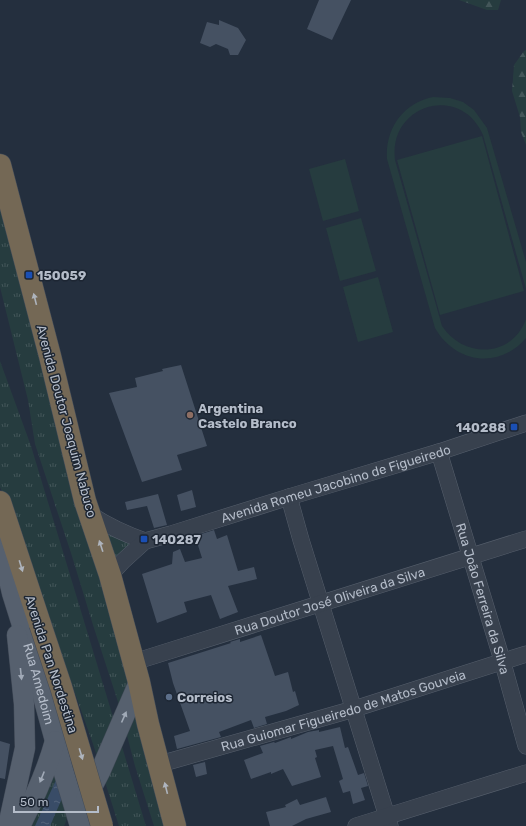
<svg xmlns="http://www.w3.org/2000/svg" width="526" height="826" font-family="Rubik,sans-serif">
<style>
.grass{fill:url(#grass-tufts)}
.forest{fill:url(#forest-firs)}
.pitch{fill:#263c3f}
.water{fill:url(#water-ripples)}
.building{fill:#455162}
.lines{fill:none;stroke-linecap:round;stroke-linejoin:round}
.minor-casing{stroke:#565f6c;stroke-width:17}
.major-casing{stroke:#414a57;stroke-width:21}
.highway-casing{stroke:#434c59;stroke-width:23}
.minor{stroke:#38414e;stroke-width:16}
.major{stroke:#56606e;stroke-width:20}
.highway{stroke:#746855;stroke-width:22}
.highway-bridge-casing{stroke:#434c59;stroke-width:23;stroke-linecap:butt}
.highway-bridge{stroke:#746855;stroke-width:22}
.oneway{fill:#aeb4bd}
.oneway2{fill:#a1aab7}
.transit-dot{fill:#1a4fb4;stroke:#1d2633;stroke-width:1.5}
.education-dot{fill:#8d6e63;stroke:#1d2633;stroke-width:1.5}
.service-dot{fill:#5c6f8a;stroke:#1d2633;stroke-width:1.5}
.labels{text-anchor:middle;stroke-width:3;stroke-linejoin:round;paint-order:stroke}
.poi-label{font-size:13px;font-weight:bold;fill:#b4bcc9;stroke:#1d2633;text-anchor:start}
.street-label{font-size:13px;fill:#b4bcc9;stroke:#1d2633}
</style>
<defs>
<pattern id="grass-tufts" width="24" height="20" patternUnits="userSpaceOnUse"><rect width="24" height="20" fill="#263c3f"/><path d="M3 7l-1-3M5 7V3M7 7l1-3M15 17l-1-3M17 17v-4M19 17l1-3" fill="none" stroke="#435659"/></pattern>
<pattern id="forest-firs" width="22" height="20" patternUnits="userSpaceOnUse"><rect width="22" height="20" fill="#263c3f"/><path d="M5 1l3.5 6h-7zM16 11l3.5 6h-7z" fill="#435659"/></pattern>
<pattern id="water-ripples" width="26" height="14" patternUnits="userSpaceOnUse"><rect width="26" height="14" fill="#394c67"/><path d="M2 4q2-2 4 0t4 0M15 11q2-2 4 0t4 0" fill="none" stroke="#53647b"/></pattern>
</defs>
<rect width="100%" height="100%" fill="#242f3e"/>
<!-- grass -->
<path class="grass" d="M0 201 169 826H154L135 766 119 705 93 625 71 553 35 444 28 400 0 287Z
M0 361 31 446 146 826H119L93 744 13 518 0 487Z
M104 524 139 542 111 572Z
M49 767 60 772 71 806 65 824 64 826H23Z"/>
<!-- forest -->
<path class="forest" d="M459 0H501L498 10H487Z
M526 50V145L521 132 520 117 512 91 514 65 524 51Z"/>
<!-- pitch -->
<path class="pitch" d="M433 97 450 98 463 102 474 110 487 128 526 262V289L483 135C461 83 388 104 395 160L442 326C464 359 512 358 526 319V338C499 370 455 363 435 328L387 159C385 129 403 103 433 97Z
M482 136 524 291 440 315 397 160Z
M345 159 359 211 323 221 309 169Z
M361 218 376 271 340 281 326 228Z
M378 277 393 332 358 342 343 287Z"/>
<!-- water -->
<path class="water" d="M56 780 63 796 50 826H35Z"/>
<!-- building -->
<path class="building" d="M319 0H351L332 40 307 29Z
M219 20 238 28 246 40 238 55H230L228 49 216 44 210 47 200 43 207 22 219 25Z
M181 365 207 446 177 455 182 470 142 482 109 393 137 387 135 378 163 371 162 369Z
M192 490 196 507 181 511 177 495Z
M158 494 167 525 154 528 147 506 127 510 125 502Z
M214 530 217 539 227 535 238 571 254 567 257 579 228 586 238 612 220 619 211 595 184 602 187 612 157 623 142 574 172 564 173 552 180 549 185 562 202 558 195 536Z
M261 635 275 676 288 672 293 692 295 691 299 705 286 711 265 717 267 724 254 728 251 720 219 732 221 737 177 749 174 736 190 731 173 683 168 663 231 643 230 642 240 639V642Z
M340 727 345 748 348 747 358 775 364 773 368 786 361 788 365 800 353 804 350 791 343 793 339 781 343 779 333 746 315 750 317 757 315 758 321 777 292 786 283 769 271 774V772L251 779 244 760 263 753 260 746 274 742 275 743 291 737V739L308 732 319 730V732Z
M0 741 10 744 5 779 0 778Z
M205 762 207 774 196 777 193 765Z
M326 797 331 812 306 819 292 826H270L266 812 286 807 285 805 297 799 300 805Z"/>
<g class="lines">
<!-- minor casing -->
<g class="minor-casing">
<g id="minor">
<path id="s1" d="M439 452 502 660 526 746"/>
<path d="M289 497 301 540 390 826"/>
<path d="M91 515C108 526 125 534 145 541"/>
<path id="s2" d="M110 575 123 561 145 541 171 534 289 497 439 452 526 423"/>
<path id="s3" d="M134 662 526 539"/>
<path id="s4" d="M160 764 354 709 526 654"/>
<path d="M356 826 526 773"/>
</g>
</g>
<!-- major casing -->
<g class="major-casing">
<g id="major">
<path id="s5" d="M0 541 12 593 33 660 63 770 80 826"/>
<path d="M86 799 100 772 139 682"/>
<path d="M8 826 25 748 24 704 17 635"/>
<path d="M20 826C34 799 47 770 55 741"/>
</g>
</g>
<!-- highway casing -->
<g class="highway-casing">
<path id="highway" d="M0 165 50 356 85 501 110 575 139 682 148 724 175 826
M0 502 40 624"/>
</g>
<!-- minor -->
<use href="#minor" class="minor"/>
<!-- major -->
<use href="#major" class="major"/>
<!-- highway -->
<use href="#highway" class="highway"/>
<!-- highway-bridge casing -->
<g class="highway-bridge-casing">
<path id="highway-bridge" d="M40 624 61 687 102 826"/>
</g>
<!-- highway-bridge -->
<use href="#highway-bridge" class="highway-bridge"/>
</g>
<!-- one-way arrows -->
<defs><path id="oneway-solid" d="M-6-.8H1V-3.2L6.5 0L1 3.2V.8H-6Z"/></defs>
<g class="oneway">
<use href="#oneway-solid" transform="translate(35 299) rotate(-104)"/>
<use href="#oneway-solid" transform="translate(101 546) rotate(-108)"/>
<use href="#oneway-solid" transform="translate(21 566) rotate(73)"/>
<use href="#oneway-solid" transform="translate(81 754) rotate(73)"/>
<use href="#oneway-solid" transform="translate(166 788) rotate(-104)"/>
</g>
<g class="oneway2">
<use href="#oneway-solid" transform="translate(21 674) rotate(84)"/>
<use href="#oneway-solid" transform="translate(124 717) rotate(-66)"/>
<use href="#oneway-solid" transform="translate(42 777) rotate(112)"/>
</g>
<!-- markers -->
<g class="transit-dot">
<rect x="25" y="271" width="8" height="8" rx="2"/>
<rect x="510" y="423" width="8" height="8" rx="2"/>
<rect x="140" y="535" width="8" height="8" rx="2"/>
</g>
<circle class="education-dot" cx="190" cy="415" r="4"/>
<circle class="service-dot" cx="169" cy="697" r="4"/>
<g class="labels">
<!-- poi labels -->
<g class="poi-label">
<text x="37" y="280">150059</text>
<text x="198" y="413">Argentina<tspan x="198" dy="15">Castelo Branco</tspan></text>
<text x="506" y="432" text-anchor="end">140288</text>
<text x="152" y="544">140287</text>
<text x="177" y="702">Correios</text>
</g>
<!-- street labels -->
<g class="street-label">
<text transform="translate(67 421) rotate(75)" y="5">Avenida Doutor Joaquim Nabuco</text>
<text dy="5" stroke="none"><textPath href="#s2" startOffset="248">Avenida Romeu Jacobino de Figueiredo</textPath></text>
<text dy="5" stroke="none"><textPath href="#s1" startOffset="153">Rua João Ferreira da Silva</textPath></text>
<text dy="5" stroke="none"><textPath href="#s3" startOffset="205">Rua Doutor José Oliveira da Silva</textPath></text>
<text transform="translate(52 664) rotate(72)" y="5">Avenida Pan Nordestina</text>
<text dy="5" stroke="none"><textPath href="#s5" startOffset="148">Rua Amedoim</textPath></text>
<text dy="5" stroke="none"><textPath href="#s4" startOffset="191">Rua Guiomar Figueiredo de Matos Gouveia</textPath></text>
</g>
</g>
<!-- scale -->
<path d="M14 806v6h84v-6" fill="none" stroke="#b4bcc9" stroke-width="2"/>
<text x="20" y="806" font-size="12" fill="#b4bcc9" stroke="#1d2633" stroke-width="3" paint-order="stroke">50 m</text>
</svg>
